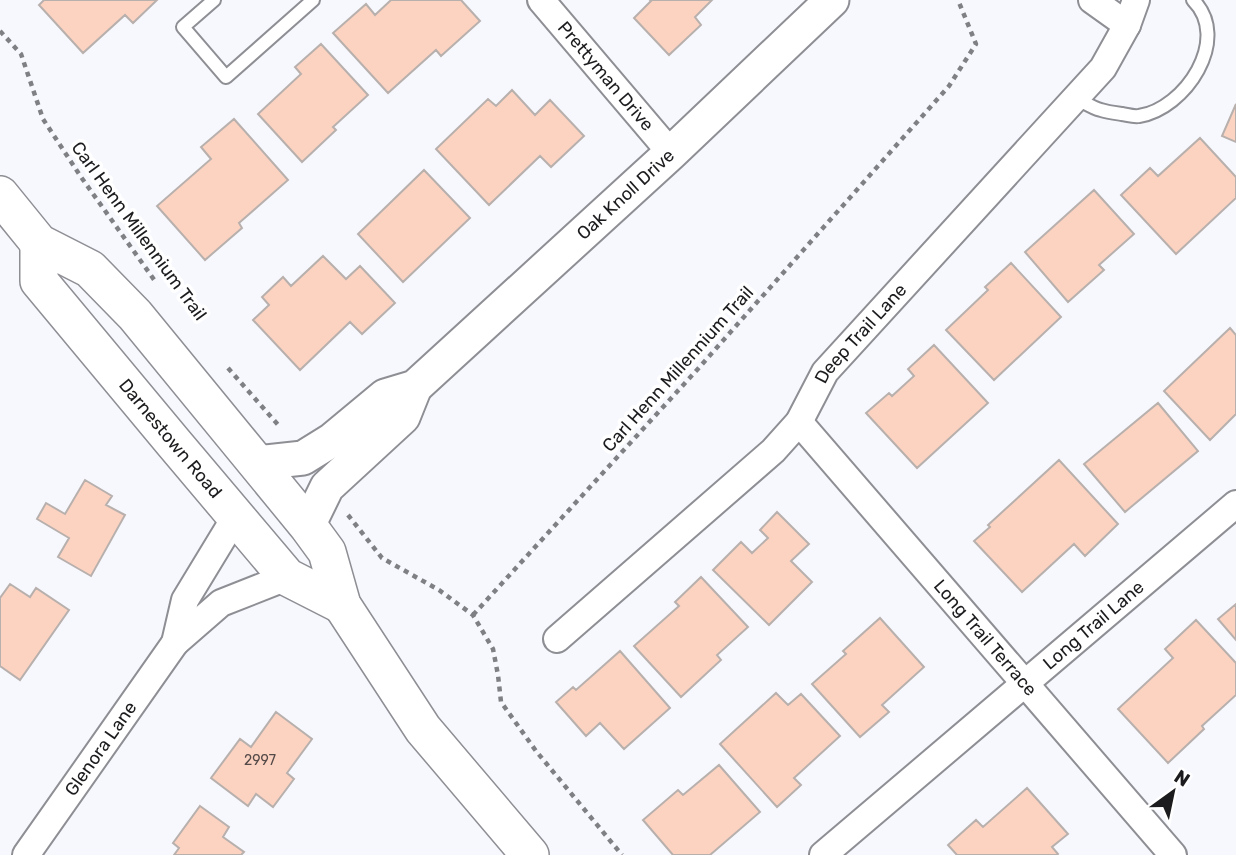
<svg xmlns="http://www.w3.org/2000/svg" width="1236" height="855" font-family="Rubik,sans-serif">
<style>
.building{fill:#fcd2c1;stroke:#b8b0ad;stroke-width:2}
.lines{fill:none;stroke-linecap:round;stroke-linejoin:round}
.service-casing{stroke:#8e8e95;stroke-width:16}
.minor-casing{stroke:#8e8e95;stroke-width:30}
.tertiary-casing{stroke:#8e8e95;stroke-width:37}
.secondary-casing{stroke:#8e8e95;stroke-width:40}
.path{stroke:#7f8084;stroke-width:4.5;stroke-dasharray:5 5;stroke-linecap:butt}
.service{stroke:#fff;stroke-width:12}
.minor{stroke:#fff;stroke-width:26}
.tertiary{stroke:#fff;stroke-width:33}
.secondary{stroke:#fff;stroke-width:37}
.labels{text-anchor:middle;stroke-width:7;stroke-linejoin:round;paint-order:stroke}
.number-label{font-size:14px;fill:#544a48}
.street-label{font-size:18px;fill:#1c1c1f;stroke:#fff}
</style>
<rect width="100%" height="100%" fill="#f7f8fe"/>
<!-- building -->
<path class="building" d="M44 0H157L133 23 125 15 83 53 39 5Z
M391 0H461L480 21 441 56 436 50 388 93 333 33 366 4 375 15Z
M650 0H712L695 17 701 25 669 55 634 18 651 1Z
M321 44 368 95 333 127 336 130 302 162 258 114 301 74 295 67Z
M512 90 535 115 550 100 584 136 551 167 540 156 489 205 436 149 488 99 496 106Z
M1236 104V142L1222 136Z
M234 119 288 180 239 223 242 228 205 260 157 206 211 159 201 147Z
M1200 138 1236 177V198L1176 254 1121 195 1150 168 1158 176Z
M424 170 470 218 403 282 358 234Z
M1094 190 1134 234 1099 265 1104 270 1068 302 1025 252Z
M323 256 346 279 360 266 395 303 362 334 350 322 300 370 253 320 269 305 262 297 283 277 291 286Z
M1011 263 1061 317 994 380 946 330 988 290 985 287Z
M1230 328 1236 335V414L1210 440 1164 391Z
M934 345 988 403 917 468 866 413 889 393 892 396 914 376 908 369Z
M1158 403 1198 451 1125 512 1084 464Z
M1059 460 1118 524 1085 556 1074 544 1022 592 974 541 990 527 988 525Z
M85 480 112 496 106 505 125 515 91 576 58 557 69 538 37 519 46 503 65 514Z
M777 512 809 544 791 561 812 582 769 625 713 570 741 542 752 553 768 538 760 530Z
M701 577 748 627 717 655 721 660 681 697 634 646 679 606 675 602Z
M10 584 30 597 36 588 69 610 20 680 0 666V598Z
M1236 604V640L1218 619Z
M880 618 924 667 882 705 889 712 860 737 812 684 846 654 843 651Z
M1196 620 1236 663V695L1202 726 1204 729 1168 763 1118 709 1173 658 1165 649Z
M620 651 670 708 624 749 600 723 586 736 556 702 573 687 576 690Z
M776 693 788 705 801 694 840 736 794 778 801 785 777 807 720 744Z
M276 712 312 739 287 773 294 779 273 807 256 794 248 806 211 778 240 739 251 747Z
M719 765 760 812 710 855H673L643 820 678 790 683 795Z
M1027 788 1068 834 1052 847 1058 854 1057 855H957L948 845 976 820 983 827Z
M200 806 229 827 223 837 244 852 241 855H174L179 848 173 843Z"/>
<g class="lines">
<!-- service casing -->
<g class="service-casing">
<path id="service" d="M214 0 183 27 226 77 313 0
M1076 98C1084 102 1092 108 1101 110 1107 112 1115 113 1122 114 1128 115 1134 117 1139 116 1185 109 1232 39 1193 0"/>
</g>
<!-- minor casing -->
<g class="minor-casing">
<g id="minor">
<path id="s1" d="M541 0 671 153"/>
<path d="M1092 0 1127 25"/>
<path id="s2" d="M799 422 1173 855"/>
<path id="s3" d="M557 639 773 451 799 422 825 372 1103 68 1127 25 1136 0"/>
<path d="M175 643 185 600 236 516"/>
<path id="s4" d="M26 855 175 643 221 603 287 577"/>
<path id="s5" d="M823 855 1236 504"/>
</g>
</g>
<!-- tertiary casing -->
<g class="tertiary-casing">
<g id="tertiary">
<path id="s6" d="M257 463 303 458 332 440 385 396 415 387 671 153 832 0"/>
<path d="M308 526 327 487 403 417 415 387"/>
</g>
</g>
<!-- secondary casing -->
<g class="secondary-casing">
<g id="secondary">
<path d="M0 195 39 243 90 269 135 315 308 526 327 552 342 605 423 729 530 855"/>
<path id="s7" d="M39 243V281L173 442 287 577 342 605"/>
</g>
</g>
<!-- path -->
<path class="path" d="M0 31 21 54 43 119 81 177 155 281
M228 368 280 427
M348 515 382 558 439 590 473 615 493 649 498 675 501 702 536 751 622 855
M473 615 696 371 949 86 976 44 958 0"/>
<!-- service -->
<use href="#service" class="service"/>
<!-- minor -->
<use href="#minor" class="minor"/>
<!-- tertiary -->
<use href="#tertiary" class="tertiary"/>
<!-- secondary -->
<use href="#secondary" class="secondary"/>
</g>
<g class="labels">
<!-- number labels -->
<g class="number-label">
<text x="260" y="765">2997</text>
</g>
<!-- street labels -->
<g class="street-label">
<text dy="6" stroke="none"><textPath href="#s1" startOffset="100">Prettyman Drive</textPath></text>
<text dy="6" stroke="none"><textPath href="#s6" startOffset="466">Oak Knoll Drive</textPath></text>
<text transform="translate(139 231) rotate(54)" y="6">Carl Henn Millennium Trail</text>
<text dy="6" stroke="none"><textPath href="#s3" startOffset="434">Deep Trail Lane</textPath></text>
<text transform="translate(678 369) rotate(-48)" y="6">Carl Henn Millennium Trail</text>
<text dy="6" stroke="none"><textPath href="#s7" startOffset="243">Darnestown Road</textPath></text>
<text dy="6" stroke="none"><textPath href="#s5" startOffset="355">Long Trail Lane</textPath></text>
<text dy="6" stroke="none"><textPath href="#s2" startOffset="285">Long Trail Terrace</textPath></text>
<text dy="6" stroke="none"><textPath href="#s4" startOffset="130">Glenora Lane</textPath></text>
</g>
</g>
<!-- north arrow -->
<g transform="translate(1173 792) rotate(33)" stroke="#ffffff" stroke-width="5" paint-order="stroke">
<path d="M0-5L12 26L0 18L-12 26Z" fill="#1c1c1f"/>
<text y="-10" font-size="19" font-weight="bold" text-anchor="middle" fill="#1c1c1f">N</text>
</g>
</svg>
